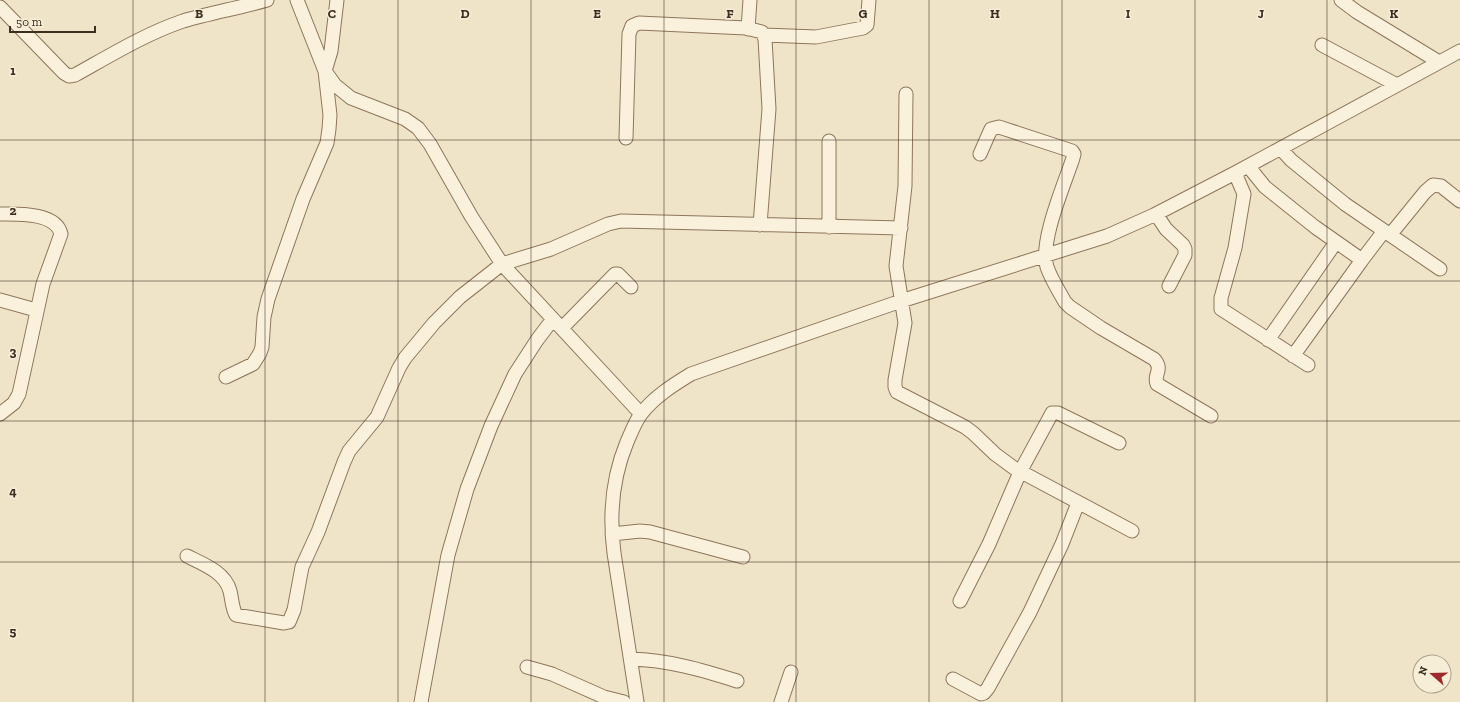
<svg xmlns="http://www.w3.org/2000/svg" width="1460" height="702" font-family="'Zilla Slab',serif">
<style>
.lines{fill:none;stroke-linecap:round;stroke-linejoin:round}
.minor-casing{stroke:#8d765c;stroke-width:15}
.minor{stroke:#faf1dc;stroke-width:13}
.grid{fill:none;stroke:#3d2e20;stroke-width:1;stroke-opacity:0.55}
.grid-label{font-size:13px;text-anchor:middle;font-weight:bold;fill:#3d2e20;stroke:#f7eed8;stroke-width:3;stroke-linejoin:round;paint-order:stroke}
</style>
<rect width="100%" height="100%" fill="#f0e4c8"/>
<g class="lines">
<!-- minor casing -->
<g class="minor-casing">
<path id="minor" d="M297 0 325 71 335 85 351 98 405 119 418 128 430 144 471 216 502 264 641 414
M1341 0 1357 12 1439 62
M0 7 64 73 69 76 75 75C111 55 145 34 183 21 210 13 239 8 267 0
M748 29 750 0
M764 35 816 37 863 28 867 25 869 0
M1322 45 1397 85
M906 94 905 186 896 266 905 323 895 380V387L897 392 965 427 973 433 995 454 1014 468 1132 531
M626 138 629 34 632 26 639 23 746 28 762 32 765 39 769 109 760 225
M1281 149 1291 160 1345 204 1440 269
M980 154 991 129 999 127 1072 151 1074 154 1073 158C1065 183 1039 242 1047 267 1051 279 1059 291 1065 302L1070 307 1101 328 1154 359C1164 370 1153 374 1157 384L1211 416
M1248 166 1265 187 1315 227 1362 260
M1235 173 1244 194 1235 248 1221 298V309L1308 365
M0 214C17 214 56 212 61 234L43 284 19 394 14 403 0 414
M1156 214 1166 229 1183 245 1185 249V255L1169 286
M829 227V141
M1390 235 1425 192 1433 185 1441 186 1460 201
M0 300 36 310
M562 328 615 274H618L631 287
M1268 340 1336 242
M1293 356 1362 260 1384 231
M226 377 253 364 260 353 262 347 264 317 268 299 303 199 327 143 329 129 330 115 325 71 331 51 337 0
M612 534 640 531 650 532 743 557
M187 556C203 564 225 572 230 591 232 599 232 608 236 615L284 623 289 622 294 610 302 567 318 532 344 462 349 451 377 417 399 368 405 358 434 323 460 297 502 264 551 249 608 224 621 221 901 228
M960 601 989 544 1020 472 1052 413H1058L1119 443
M631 659C668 660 702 670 737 681
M527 667 552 674 604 697 624 702
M953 679 981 694 984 693 988 688 1030 612 1062 544 1078 503
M421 702 448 555 467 489 491 426 515 374 537 340 553 319
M637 702 614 553C609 514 612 478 627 442 631 433 635 422 641 414 654 397 673 385 691 374L901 301 1107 236 1154 215 1235 173 1460 51
M781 702 791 672"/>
</g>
<!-- minor -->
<use href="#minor" class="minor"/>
</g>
<!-- grid -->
<path class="grid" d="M133 0V702M265 0V702M398 0V702M531 0V702M664 0V702M796 0V702M929 0V702M1062 0V702M1195 0V702M1327 0V702M0 140H1460M0 281H1460M0 421H1460M0 562H1460"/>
<g class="grid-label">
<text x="199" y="18">B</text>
<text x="332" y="18">C</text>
<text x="465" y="18">D</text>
<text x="597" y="18">E</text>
<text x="730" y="18">F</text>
<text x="863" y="18">G</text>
<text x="995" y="18">H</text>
<text x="1128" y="18">I</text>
<text x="1261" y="18">J</text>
<text x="1394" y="18">K</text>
<text x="13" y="75">1</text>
<text x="13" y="215">2</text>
<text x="13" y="356">3</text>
<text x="13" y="496">4</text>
<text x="13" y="636">5</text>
</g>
<!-- north arrow -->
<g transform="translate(1432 674) rotate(290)"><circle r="19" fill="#f7eed8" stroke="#ada18e"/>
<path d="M0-3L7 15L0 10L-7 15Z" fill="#9e2a2b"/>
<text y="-6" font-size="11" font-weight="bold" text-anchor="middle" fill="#3d2e20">N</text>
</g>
<!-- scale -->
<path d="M10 26v6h85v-6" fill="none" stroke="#3d2e20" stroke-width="2"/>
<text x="16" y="26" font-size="12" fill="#3d2e20" stroke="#f7eed8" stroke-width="3" paint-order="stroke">50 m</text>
</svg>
